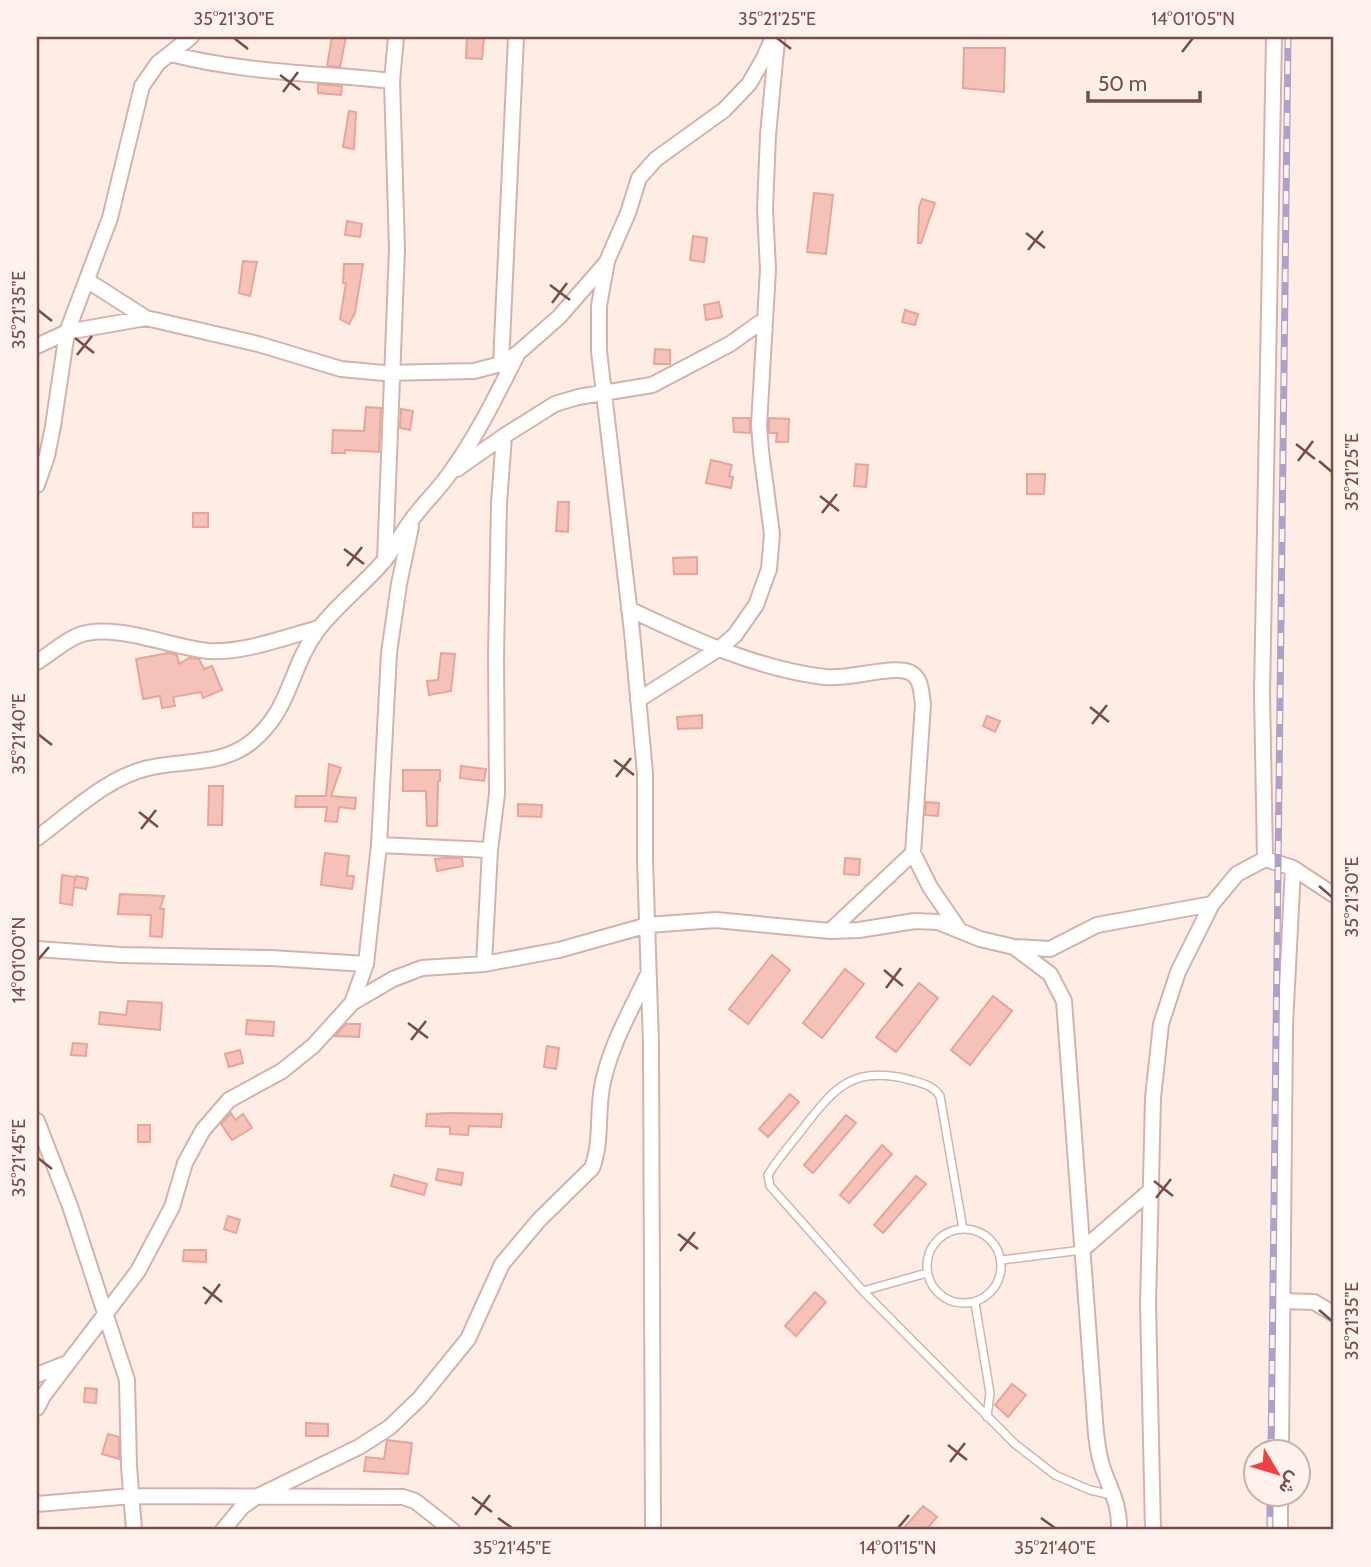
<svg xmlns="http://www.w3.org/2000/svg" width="1371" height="1567" font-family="Cabin,Vazirmatn,sans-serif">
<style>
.building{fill:#f5c2b9;stroke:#e9a399;stroke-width:2}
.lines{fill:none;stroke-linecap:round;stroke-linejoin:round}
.service-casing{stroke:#d2b3ac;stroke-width:10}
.minor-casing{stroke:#d2b3ac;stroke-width:18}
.service{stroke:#fff;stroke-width:7}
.minor{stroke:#fff;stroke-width:14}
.rail-casing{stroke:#aca1c8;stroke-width:7}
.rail{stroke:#fff2ec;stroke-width:4.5;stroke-dasharray:13;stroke-linecap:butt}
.ticks{fill:none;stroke:#784c47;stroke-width:2.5}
.neatline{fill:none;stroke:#784c47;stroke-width:2.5}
.ticks-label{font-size:18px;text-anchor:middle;fill:#784c47}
</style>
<rect width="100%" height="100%" fill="#feede4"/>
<!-- building -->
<path class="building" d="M332 37H346L340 67 327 66Z
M467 37H484L482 59 466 58Z
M964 48H1005L1004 92 963 88Z
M318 84 342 86 341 95 318 93Z
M349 111 356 112 354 149 343 147Z
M814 193 833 195 826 254 807 252Z
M922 199 935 203 921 243H918L919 207Z
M347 221 362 224 360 237 345 235Z
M693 236 707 238 704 262 690 260Z
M243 261 257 262 250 296 239 293Z
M344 264H363L355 313 349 324 340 319 346 283H343Z
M719 302 722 317 706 320 704 305Z
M905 310 918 314 915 325 902 322Z
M655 349 670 350V364H654Z
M366 407 381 408 379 452 345 450V453H332L333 430 364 431Z
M401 409 413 411 410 430 400 428Z
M733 418H750V433L734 432Z
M769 418 789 419 788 442H776L777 433H769Z
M711 460 732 465 729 476 733 477 731 488 706 483Z
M856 464 868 465 866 487 854 486Z
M1027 474H1045L1044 494H1027Z
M558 502H569L568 532 556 531Z
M193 513H208V527H193Z
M697 557V574H674L673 558Z
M168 653 177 655 179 664 189 658 199 659 204 669 212 666 222 690 203 698 201 692 173 697 175 706 162 708 160 696 143 699 136 659Z
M441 653 455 654 451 691 429 695 427 681 438 680Z
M702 715V728L678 729 677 717Z
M987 716 1000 721 995 732 983 726Z
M329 764 341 768 331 796 356 798 355 809 339 807 337 822 325 821 327 807H295L296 796H326Z
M461 766 486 769 484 781 460 778Z
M403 770H440V781H438L437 826H427L426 791H403Z
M209 786H223L222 825H208Z
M926 802 939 803 938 816 925 815Z
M518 804 542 805 541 817 518 816Z
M325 853 349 856 347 876H354L352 889 321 885Z
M446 858H462L463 866 437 871 435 859Z
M845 858 860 859 859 875 844 874Z
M62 875 75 877 74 885 76 876 88 878 86 889 74 887 72 905 60 903Z
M120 894 164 896 160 909H164L162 937 150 936 151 915 118 914Z
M772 955 790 970 748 1024 729 1009Z
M845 969 864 984 822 1038 803 1023Z
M919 983 938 998 896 1052 876 1037Z
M993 996 1012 1011 970 1065 951 1050Z
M128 1001 162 1003 160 1030 99 1024 100 1012 126 1015Z
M247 1020 274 1022 273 1036 246 1034Z
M346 1024H360L359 1037 335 1036Z
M73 1043 87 1044 86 1056 71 1055Z
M547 1046 559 1048 556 1069 544 1067Z
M240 1050 243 1063 229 1067 225 1054Z
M790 1094 799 1102 768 1137 759 1129Z
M231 1113 235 1120 243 1114 252 1128 232 1140 221 1124Z
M451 1113 502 1114 501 1127 469 1126 468 1135 450 1134V1127L426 1126 427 1114Z
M846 1115 856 1123 813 1173 804 1165Z
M138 1125H150V1142H138Z
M882 1145 892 1154 849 1203 840 1195Z
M438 1169 463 1173 461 1185 436 1180Z
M394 1175 427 1184 424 1195 391 1186Z
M916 1176 926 1184 883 1233 874 1225Z
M228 1216 240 1220 236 1233 224 1229Z
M184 1250H206V1262L183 1261Z
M815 1292 826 1302 796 1336 785 1326Z
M1012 1384 1026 1395 1008 1417 995 1405Z
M85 1388 97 1389 96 1403 84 1402Z
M306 1423 328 1424V1436H306Z
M108 1434 119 1437V1459L102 1454Z
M387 1440 412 1443 408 1474 364 1471 366 1457 384 1459Z
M923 1506 937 1517 926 1530H902Z"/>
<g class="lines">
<!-- service casing -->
<g class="service-casing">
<path id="service" d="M927 1266a37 37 0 1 1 74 0a37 37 0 1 1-74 0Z
M963 1229 940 1096C932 1084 920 1083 907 1079 853 1066 835 1087 804 1127 792 1143 778 1158 768 1175L770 1186 863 1291 1015 1444 1055 1475 1090 1490 1112 1495
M1002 1260 1082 1250
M863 1291 927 1273
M975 1303 990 1393 987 1417"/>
</g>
<!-- minor casing -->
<g class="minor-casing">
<path id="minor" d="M171 54C244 73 318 73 392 81
M88 281 146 318
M37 346 67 332 146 318 258 344 341 369 384 373 474 371 501 364 518 353 559 317 606 263
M501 364 516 37
M457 469 504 436 555 404 578 397 652 385 730 344 765 319
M37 485 47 456 53 426 67 332 110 218 142 86 158 63 191 37
M385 560 397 249 392 81 396 37
M629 609C691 638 756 669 825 677 850 680 890 665 909 672 922 677 921 693 923 704L913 853 930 887 958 928
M37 662C50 654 63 642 77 636 111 621 173 648 209 651 245 653 285 637 319 628
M638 700 720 648 735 635 756 605 769 569 772 534 761 451 759 425 768 269 765 209 768 135 777 40
M37 838C71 813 106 778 148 768 182 760 220 766 250 743 291 711 289 669 317 631 334 608 363 585 383 562 394 549 402 532 413 518 424 503 439 489 450 473 477 436 497 394 518 353
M379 845 490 850
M1265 859 1293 868 1334 895
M830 931 913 853
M1014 947 1050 974 1064 1001 1093 1393C1095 1416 1095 1443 1102 1466 1110 1490 1120 1503 1119 1530
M37 949 121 955 271 958 366 964
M484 964 490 850 497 794 496 656 499 503 504 436
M352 1003 366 964 379 845 389 653 399 584 411 527
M37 1121 70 1206 127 1380 129 1466 134 1530
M1082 1250 1151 1190
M1284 1301 1314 1302 1334 1314
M37 1375 67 1363
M37 1408 43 1396 138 1271 172 1207 185 1163 203 1130 229 1100 282 1071 313 1046 352 1003 393 979 422 968 484 964 559 950 648 925 716 920 830 931 859 930 915 921 938 922 980 939 1014 947 1050 949 1097 925 1212 904
M1281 1452 1285 1025 1293 868
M37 1504 132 1496 403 1497 415 1501 452 1530
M223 1530 242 1507 256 1497 359 1447 390 1427 420 1398 468 1339 502 1264 539 1220 592 1168C602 1142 597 1114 602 1087 609 1048 630 1012 647 976
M653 1530 651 1044 645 859V773L632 632 599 351V306L607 261 628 213 639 178 656 159 724 110 749 84 764 58 773 37
M1153 1530 1148 1304 1153 1098 1161 1024 1178 972 1212 904 1237 874 1265 859 1262 693 1274 37
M1280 1530V1494"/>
</g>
<!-- service -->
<use href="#service" class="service"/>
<!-- minor -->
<use href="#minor" class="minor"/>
<!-- rail casing -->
<g class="rail-casing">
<path id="rail" d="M1271 1452 1288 37
M1270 1530V1494"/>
</g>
<!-- rail -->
<use href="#rail" class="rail"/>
</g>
<!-- ticks -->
<path class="ticks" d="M234 38 248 49M777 38 791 49M1182 52 1193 38M280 75 300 90M283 92 298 72M1026 233 1045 248M1028 250 1043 231M550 285 570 300M552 303 567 283M38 310 52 321M75 338 94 353M77 355 92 336M1296 444 1315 459M1298 461 1313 441M1319 461 1332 472M820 496 839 511M822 513 837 494M344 549 364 564M347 566 362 547M1090 707 1109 722M1092 724 1107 705M38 734 52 745M614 760 634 775M616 777 631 758M139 812 158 827M141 829 156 810M1319 886 1332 897M38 960 49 947M884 970 903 986M886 988 901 968M408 1023 428 1038M411 1040 426 1021M38 1158 52 1169M1154 1181 1173 1196M1156 1198 1171 1179M678 1234 698 1249M680 1251 695 1232M203 1287 222 1302M205 1304 220 1284M1319 1310 1332 1321M948 1445 967 1460M950 1462 965 1443M472 1497 492 1512M475 1515 490 1495M498 1518 512 1528M1041 1518 1055 1528M898 1528 909 1515"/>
<!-- border -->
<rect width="1371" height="1567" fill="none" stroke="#fff2ec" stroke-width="77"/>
<!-- north arrow -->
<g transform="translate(1277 1473) rotate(128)"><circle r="33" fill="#fff2ec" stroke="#c9b0aa" stroke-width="2"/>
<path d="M0-5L12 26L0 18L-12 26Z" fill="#f04046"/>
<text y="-10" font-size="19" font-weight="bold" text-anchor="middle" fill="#784c47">ش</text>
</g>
<!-- scale -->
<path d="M1088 91v10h112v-10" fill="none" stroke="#784c47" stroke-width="3.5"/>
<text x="1098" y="91" font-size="21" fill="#784c47" stroke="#fff2ec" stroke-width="5" paint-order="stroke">50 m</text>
<rect x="38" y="38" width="1294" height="1490" class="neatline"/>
<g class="ticks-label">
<text x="234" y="25">35°21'30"E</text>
<text x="777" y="25">35°21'25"E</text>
<text x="1193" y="25">14°01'05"N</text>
<text transform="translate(19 310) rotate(-90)" y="6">35°21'35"E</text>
<text transform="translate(1352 472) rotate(-90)" y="6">35°21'25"E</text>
<text transform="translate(19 734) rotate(-90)" y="6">35°21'40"E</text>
<text transform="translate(1352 897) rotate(-90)" y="6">35°21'30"E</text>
<text transform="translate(19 960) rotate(-90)" y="6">14°01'00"N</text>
<text transform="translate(19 1158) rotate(-90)" y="6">35°21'45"E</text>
<text transform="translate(1352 1321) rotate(-90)" y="6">35°21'35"E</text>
<text x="512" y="1554">35°21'45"E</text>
<text x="898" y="1554">14°01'15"N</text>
<text x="1055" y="1554">35°21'40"E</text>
</g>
</svg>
